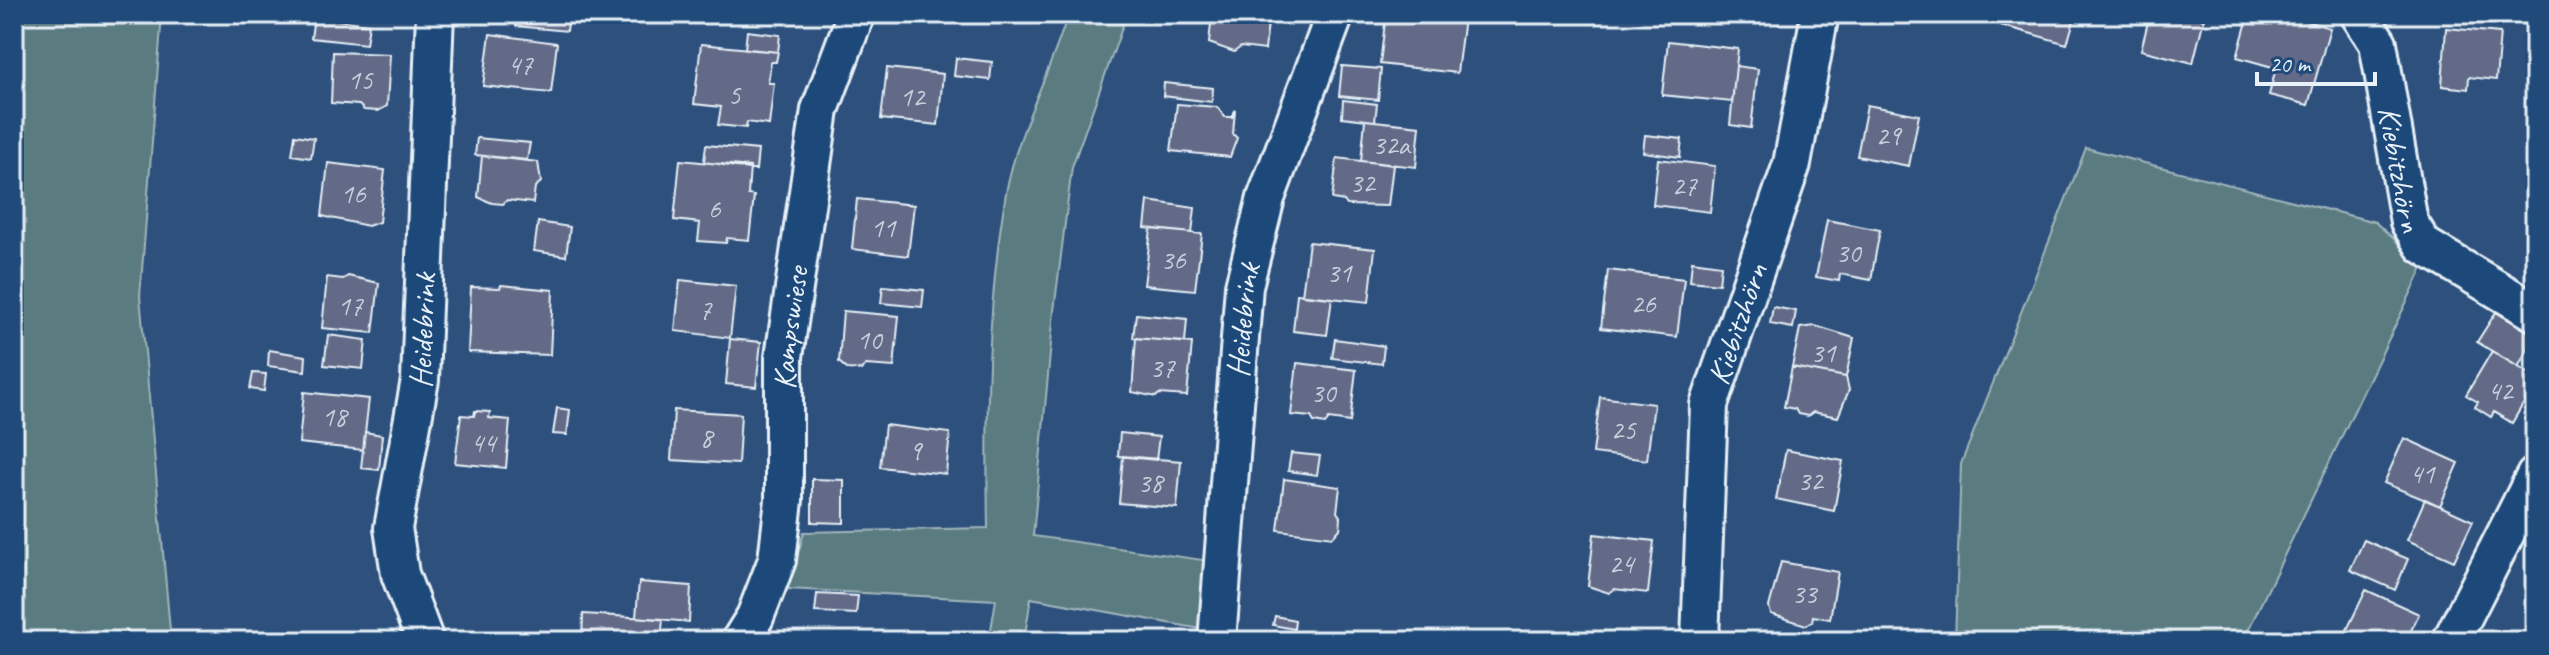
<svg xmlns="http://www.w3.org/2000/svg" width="2549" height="655" font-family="Caveat,sans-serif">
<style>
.green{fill:#5a7b80;stroke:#a1b6bc;stroke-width:2}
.building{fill:#636a87;stroke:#e8f1f8;stroke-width:2}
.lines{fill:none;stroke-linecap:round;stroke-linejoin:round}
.street-casing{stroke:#e8f1f8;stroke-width:42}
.street{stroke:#1f4a7a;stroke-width:36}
.labels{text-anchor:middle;stroke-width:7;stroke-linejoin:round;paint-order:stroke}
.number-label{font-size:28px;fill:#c7cfdc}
.street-label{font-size:32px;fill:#e8f1f8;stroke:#1f4a7a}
</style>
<rect width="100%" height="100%" fill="#2d507d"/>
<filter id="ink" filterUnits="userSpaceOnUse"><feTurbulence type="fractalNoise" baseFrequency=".0125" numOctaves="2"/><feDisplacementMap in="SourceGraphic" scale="16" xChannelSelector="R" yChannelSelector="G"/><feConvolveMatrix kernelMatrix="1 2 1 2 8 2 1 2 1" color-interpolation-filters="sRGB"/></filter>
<g filter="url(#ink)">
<!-- green -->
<path class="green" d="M14 14H162L140 296 171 641H14Z
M1068 14H1127L1072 167 1054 311 1033 536 1210 561 1201 629 1031 598 1024 641H989L996 600 788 589 804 532 988 528C986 417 987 303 1006 193 1017 131 1050 74 1068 14Z
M2086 148 2375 222 2424 266 2243 641H1955L1961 464Z"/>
<!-- building -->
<path class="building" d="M517 14H569L567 31 516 26Z
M1212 14H1269L1265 50 1241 47 1234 52 1209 43Z
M1386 14 1464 18 1457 73 1380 64Z
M1962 14H2076L2067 44Z
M2150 14H2184L2204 19 2193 63 2141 50Z
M2249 14H2282L2330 28 2308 105 2269 95 2276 68 2237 57Z
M314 17 369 24 366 44 311 38Z
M2446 28 2500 33 2496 80 2469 77 2468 89 2442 86Z
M747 31 780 35 778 52 745 49Z
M490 34 557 43 551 93 483 86Z
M1668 41 1738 49 1732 102 1662 95Z
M701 44 778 52 776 62H771L768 83H774L769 125 747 122 746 128 718 125 721 107 694 104Z
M333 52 390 54 387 106 378 111 364 110 359 105 331 103Z
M956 58 992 62 990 80 954 76Z
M1342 66 1381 69 1378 100 1339 96Z
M1736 66 1758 69 1751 128 1730 125Z
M887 68 943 74 938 125 881 119Z
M1164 83 1213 88 1212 102 1163 96Z
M1343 100 1377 104 1375 121 1342 117Z
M1177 104 1217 107 1225 117H1232L1235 110 1233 134 1237 138 1230 157 1171 151Z
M1867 105 1919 115 1909 166 1857 156Z
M1365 120 1420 126 1416 167 1361 161Z
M295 135 314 138 311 158 292 155Z
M1645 135 1682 139 1680 157 1643 152Z
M477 138 530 143 527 160 475 155Z
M706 145 758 150 756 170 704 162Z
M482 156 538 162 541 182 535 187 533 203 507 200 503 204 492 203 478 197Z
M1337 158 1393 165 1388 206 1347 205 1344 201 1332 199Z
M1658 159 1715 166 1710 212 1653 205Z
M680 160 750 167 748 195 754 196 749 240 727 238 726 243 698 241 700 223 674 220Z
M328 163 385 170 379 222 368 226 322 216Z
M857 199 914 205 908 256 852 249Z
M1148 201 1195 208 1192 233 1145 228Z
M1827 220 1880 230 1871 280 1840 274 1839 281 1816 277Z
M538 222 570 227 566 256 534 251Z
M1151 229 1202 234 1195 290 1144 285Z
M1309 242 1375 249 1369 302 1302 295Z
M1692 261 1721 265 1719 284 1690 281Z
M1608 270 1684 279 1677 337 1601 328Z
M348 276 379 283 373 333 322 328 327 277 343 279Z
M680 280 736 286 730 338 675 331Z
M501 285 553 290 550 355 468 352 471 287 500 288Z
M883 286 924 290 922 307 881 303Z
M1297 294 1332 298 1327 335 1293 331Z
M1773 307 1796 311 1793 328 1770 324Z
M843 311 899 316 894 367 866 365 861 370 847 369 839 362Z
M2496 312 2535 336 2518 367 2477 342Z
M1136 314 1187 319 1185 342 1133 338Z
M1815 326 1854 338 1846 377 1792 367 1800 328Z
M328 335 366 340 363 369 324 365Z
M1136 338 1192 343 1187 396 1159 394 1156 397 1132 392Z
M730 339 761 342 756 387 726 384Z
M1335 339 1384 346 1382 364 1332 358Z
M269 350 306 356 305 371 268 366Z
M2492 351 2535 377V384L2512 423 2494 412 2491 417 2475 407 2478 402 2466 395Z
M1297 363 1356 370 1350 422 1329 419 1325 424 1314 422 1311 417 1291 415Z
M1792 367 1846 377 1849 390 1838 417 1813 412 1808 416 1798 414 1795 409 1784 407Z
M253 373 266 374 264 391 250 389Z
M304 392 369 399 363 450 299 443Z
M1600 397 1654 404 1647 460 1593 453Z
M557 408 570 410 567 435 553 434Z
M674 410 741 414 738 464 671 460Z
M475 411 490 412 489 418 510 420 506 468 455 463 461 415 474 416Z
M885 425 950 433 946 474 880 467Z
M365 432 382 435 379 470 361 468Z
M1120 433 1159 437 1156 460 1118 456Z
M2404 438 2459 463 2440 506 2384 483Z
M1786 450 1843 461 1834 511 1776 499Z
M1291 453 1320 456 1317 475 1288 471Z
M1123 456 1181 461 1177 508 1119 503Z
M812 479 844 480V523L812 522Z
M1284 479 1340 487 1337 512 1341 518 1340 529 1333 537 1278 530Z
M2425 499 2473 521 2454 561 2407 540Z
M1594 534 1654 541 1648 593 1614 589 1609 593 1588 586Z
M2364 540 2408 559 2395 590 2350 570Z
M1781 562 1838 572 1830 619 1813 616 1812 622 1806 625 1771 614 1769 607Z
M639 582 691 586 689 622 636 617Z
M2366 590 2419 614 2406 641 2343 638Z
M817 594 858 596 856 614 815 612Z
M583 614 663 619 661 641H582Z
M1275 616 1295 620 1294 629 1273 625Z
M1068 634 1147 641H1067Z"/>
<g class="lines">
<!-- street casing -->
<g class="street-casing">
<g id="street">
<path id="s1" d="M2359 14 2378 43 2409 222 2423 245 2535 312"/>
<path id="s2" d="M425 641 400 574 393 528 420 380 435 14"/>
<path id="s3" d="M740 641 755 617 777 560 784 500V357L820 110 856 14"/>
<path id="s4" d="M1217 641 1244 286 1266 198 1335 14"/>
<path id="s5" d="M1700 641 1709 405 1792 164 1820 14"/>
<path d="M2451 641 2535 476"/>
</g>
</g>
<!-- street -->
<use href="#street" class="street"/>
</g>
</g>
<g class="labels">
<!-- number labels -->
<g class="number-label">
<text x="520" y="74">47</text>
<text x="360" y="89">15</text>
<text x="734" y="104">5</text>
<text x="912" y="106">12</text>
<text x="1888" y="145">29</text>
<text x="1391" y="154">32a</text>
<text x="1362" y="192">32</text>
<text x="1684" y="195">27</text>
<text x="353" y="203">16</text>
<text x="714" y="218">6</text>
<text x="883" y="237">11</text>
<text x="1848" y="262">30</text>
<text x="1173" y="269">36</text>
<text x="1339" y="282">31</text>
<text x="1643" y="313">26</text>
<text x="350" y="315">17</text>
<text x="705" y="319">7</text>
<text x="869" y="349">10</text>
<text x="1823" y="362">31</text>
<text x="1162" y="377">37</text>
<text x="2500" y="400">42</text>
<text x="1323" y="402">30</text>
<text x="334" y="426">18</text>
<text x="1623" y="439">25</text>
<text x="706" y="447">8</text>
<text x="483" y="452">44</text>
<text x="915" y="460">9</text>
<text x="2422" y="483">41</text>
<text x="1810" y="490">32</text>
<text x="1150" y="492">38</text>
<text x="1621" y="573">24</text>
<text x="1804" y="603">33</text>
</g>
<!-- street labels -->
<g class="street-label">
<text dy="11" stroke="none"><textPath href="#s1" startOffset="162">Kiebitzhörn</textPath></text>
<text dy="11" stroke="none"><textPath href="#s4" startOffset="322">Heidebrink</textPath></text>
<text dy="11" stroke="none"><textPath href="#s5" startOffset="322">Kiebitzhörn</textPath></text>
<text dy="11" stroke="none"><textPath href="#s3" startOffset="322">Kampswiese</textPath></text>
<text dy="11" stroke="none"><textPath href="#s2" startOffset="318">Heidebrink</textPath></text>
</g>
</g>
<!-- margin -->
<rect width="2549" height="655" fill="none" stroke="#1f4a7a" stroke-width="48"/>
<rect x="24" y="24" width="2501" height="607" fill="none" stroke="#e8f1f8" stroke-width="3" filter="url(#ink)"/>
<!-- scale -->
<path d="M2257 72v12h118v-12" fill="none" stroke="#e8f1f8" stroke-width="4"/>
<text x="2269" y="72" font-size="24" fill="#e8f1f8" stroke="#1f4a7a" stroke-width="6" paint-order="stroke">20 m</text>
</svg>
